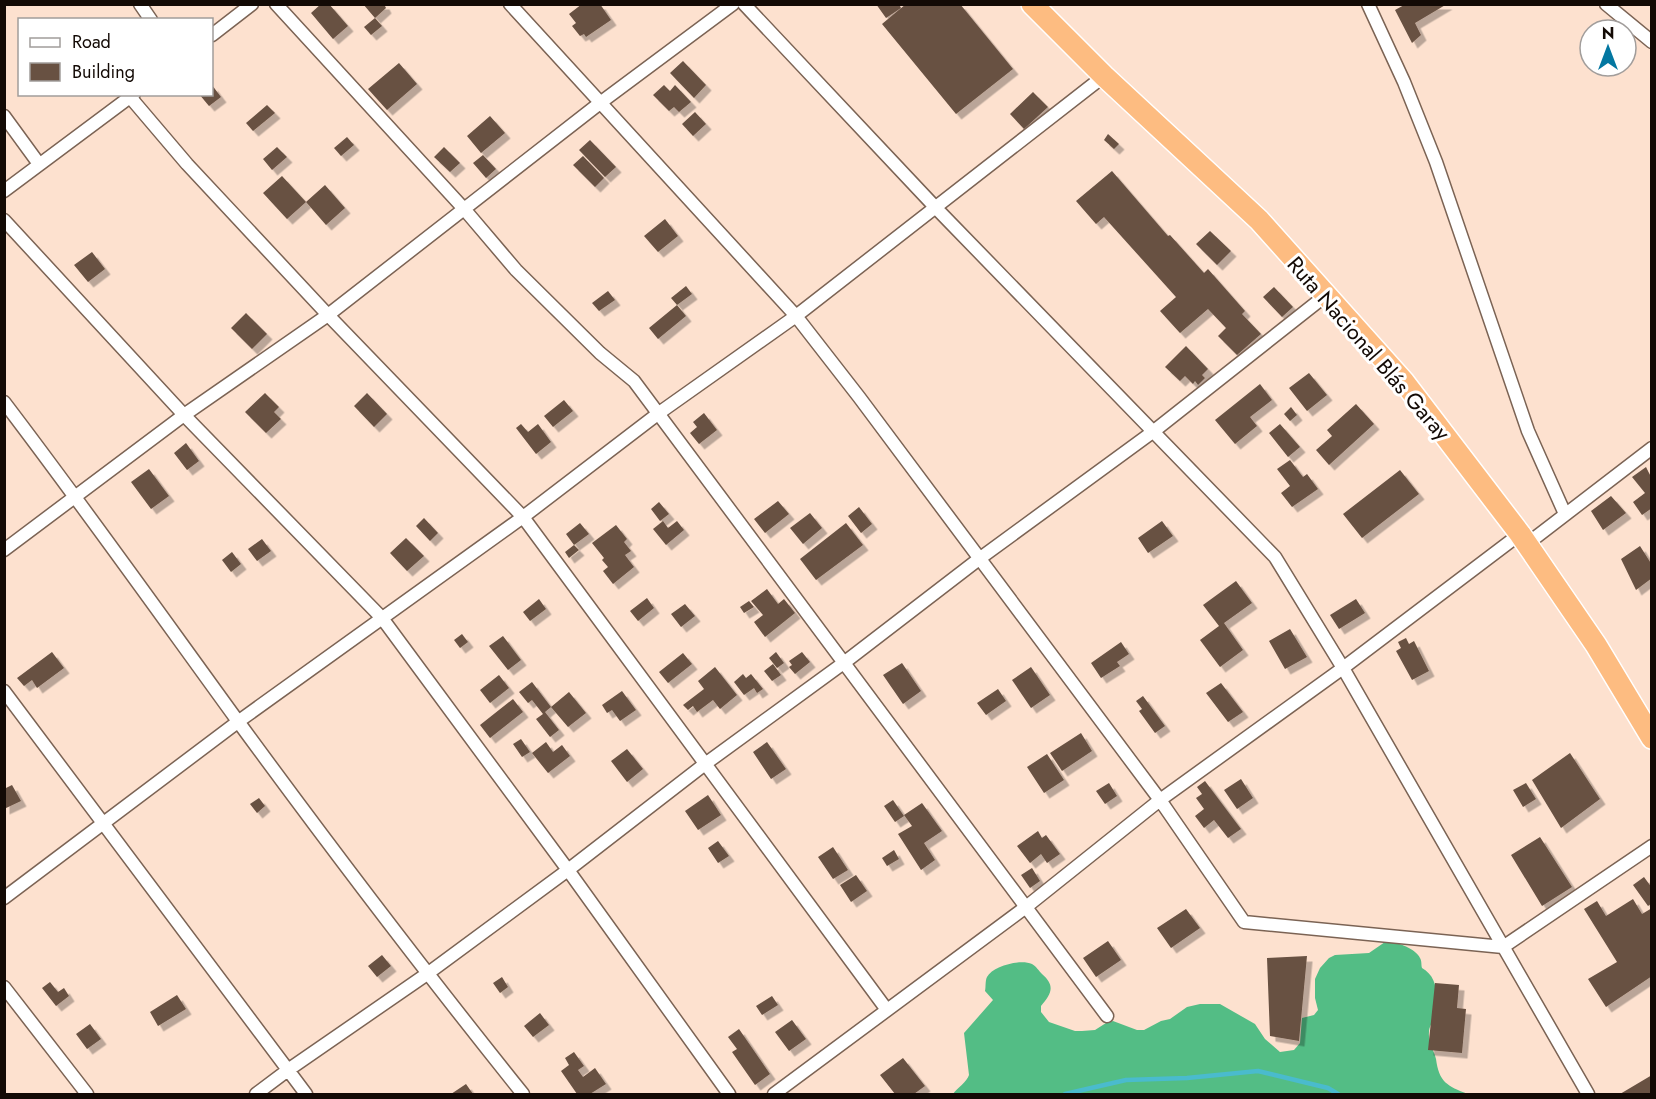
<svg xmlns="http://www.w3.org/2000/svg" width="1656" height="1099" font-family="Jost,sans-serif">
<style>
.forest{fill:#53bd85}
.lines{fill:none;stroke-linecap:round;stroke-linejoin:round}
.stream{stroke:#4abbcd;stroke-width:4.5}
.building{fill:#685142;filter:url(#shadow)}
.street-casing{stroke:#7b6354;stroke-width:15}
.highway-casing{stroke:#fff;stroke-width:24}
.street{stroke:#fff;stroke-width:12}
.highway{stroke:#fdbc81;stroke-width:21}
.labels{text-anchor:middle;stroke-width:6;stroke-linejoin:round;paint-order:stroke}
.street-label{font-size:22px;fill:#130a05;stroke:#fff}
</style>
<defs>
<filter id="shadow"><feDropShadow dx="5.5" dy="5.5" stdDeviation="0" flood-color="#0004"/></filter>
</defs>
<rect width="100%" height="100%" fill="#fde1cf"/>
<!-- forest -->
<path class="forest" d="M1385 942C1395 941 1416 948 1420 958 1422 961 1421 965 1422 968 1440 978 1438 1001 1433 1019 1432 1024 1429 1027 1429 1032 1428 1043 1434 1050 1436 1059 1439 1082 1447 1086 1468 1094H953C957 1088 967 1082 969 1075L964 1033 993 1000 985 991C986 987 985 981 987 977 993 966 1020 959 1032 964 1036 966 1039 971 1042 974 1056 986 1051 994 1041 1006V1012L1049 1022 1075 1031H1082L1095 1030 1106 1023 1113 1021 1137 1030H1144L1161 1021 1170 1019 1187 1007 1200 1004H1220L1255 1024 1265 1039 1280 1052 1294 1050 1300 1043 1302 1018 1314 1015 1318 1010 1315 998V979L1320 968 1329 958 1335 955 1369 953Z"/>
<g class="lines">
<!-- stream -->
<path class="stream" d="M1065 1094 1126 1080 1187 1078 1258 1071 1328 1088 1338 1094"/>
</g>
<!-- building -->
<path class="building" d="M321 4H329L348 26 333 39 311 13Z
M363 4H384L386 8 375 18Z
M582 4H600L611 20 586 37 584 34 580 36 572 26 576 23 569 14Z
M876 4H899L901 8 886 18Z
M906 4H960L1013 69 956 114 882 24Z
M1406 4H1447L1415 23 1421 35 1412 43 1395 10Z
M375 18 382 26 371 35 364 27Z
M683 61 706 85 694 98 670 73Z
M399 63 417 84 387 110 368 89Z
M212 85 221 97 209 106 199 94H212Z
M664 85 670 91 675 85 691 102 679 112 674 107 669 111 653 95Z
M1033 92 1048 107 1024 129 1010 114Z
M267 105 275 113 253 131 246 123Z
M695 112 706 124 693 136 682 124Z
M490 116 505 133 481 153 467 136Z
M1108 134 1119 144 1114 149 1104 140Z
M347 137 354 145 341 156 334 148Z
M590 140 616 167 605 177 579 150Z
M277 147 287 157 272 170 263 159Z
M444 147 460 163 450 172 434 157Z
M483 155 496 169 486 178 473 163Z
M583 156 604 178 595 187 573 165Z
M1112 171 1168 236 1170 235 1204 273 1208 269 1245 311 1242 314 1261 334 1237 355 1218 336 1226 328 1208 309 1180 333 1160 311 1176 297 1104 217 1096 224 1076 201Z
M282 176 306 202 287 219 263 193Z
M325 185 345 208 326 225 306 202Z
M665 219 678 236 658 252 644 236Z
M1210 231 1231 251 1217 265 1196 244Z
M92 252 105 269 88 282 74 265Z
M686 286 692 294 677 305 671 298Z
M1274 287 1293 307 1282 317 1263 297Z
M608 291 615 300 599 311 592 303Z
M677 305 686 316 658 339 649 328Z
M246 313 267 334 252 349 231 328Z
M1186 346 1208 369 1202 375 1205 378 1198 385 1195 381 1193 384 1185 376 1180 381 1165 367Z
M1309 373 1327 395 1307 411 1289 388Z
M1260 384 1272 400 1250 417 1257 426 1235 444 1215 420Z
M265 393 279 407 274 412 281 419 266 433 245 412Z
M367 393 387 414 374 427 354 406Z
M564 400 573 411 553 427 544 416Z
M1356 404 1374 424 1329 465 1316 450 1332 436 1327 430Z
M1291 407 1297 415 1290 421 1284 414Z
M704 413 717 430 699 444 690 433 697 427 693 422Z
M521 424 528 432 538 424 551 442 536 454 516 428Z
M1280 424 1300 447 1288 457 1269 433Z
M186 443 199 461 187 470 174 453Z
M1290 460 1303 477 1307 474 1318 489 1292 507 1281 493 1290 486 1277 469Z
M1646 467 1652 479V508L1642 515 1633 502 1645 493 1632 477Z
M149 469 169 496 151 509 131 482Z
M1400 470 1419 494 1362 538 1343 514Z
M1611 496 1626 513 1603 530 1591 511Z
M778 501 789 514 765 533 754 519Z
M659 502 669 514 660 521 651 509Z
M859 507 872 524 861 533 848 516Z
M810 513 822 528 803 544 790 528Z
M424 518 438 533 430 541 416 526Z
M663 521 668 528 677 521 684 530 666 545 653 529Z
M1162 521 1173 536 1148 553 1138 538Z
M580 523 589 534 574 545 566 534Z
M846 523 863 545 816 580 800 559Z
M616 525 627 539 624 542 631 551 625 555 634 567 613 584 603 571 608 567 602 560 604 558 592 543Z
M406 538 424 556 407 571 390 553Z
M262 539 271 551 257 561 248 549Z
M574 545 579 550 569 558 565 552Z
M1640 546 1652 565V578L1636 590 1621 559Z
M232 552 241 564 231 572 222 560Z
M1236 581 1252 603 1224 623 1243 650 1220 667 1200 640 1219 626 1203 605Z
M767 589 778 604 784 599 795 613 765 637 754 622 763 615 751 601Z
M647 598 654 608 638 621 630 611Z
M539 599 546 609 530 621 523 612Z
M1356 599 1365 613 1339 629 1330 615Z
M749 601 754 607 744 613 740 607Z
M685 604 695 616 681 627 671 614Z
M1290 629 1307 657 1285 669 1269 641Z
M462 634 468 642 460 648 454 640Z
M503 636 521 660 508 670 489 646Z
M1406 638 1409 644 1414 641 1429 671 1412 680 1396 651 1401 648 1398 642Z
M1121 642 1129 654 1117 662 1120 666 1101 678 1091 663Z
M52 652 64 668 37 688 32 680 24 686 17 678Z
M776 652 784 663 777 668 769 658Z
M802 652 810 662 795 674 789 667 792 665 789 661Z
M683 653 692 664 668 683 659 672Z
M902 663 921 691 903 704 883 675Z
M773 664 781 675 772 681 764 671Z
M715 667 737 695 720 709 713 700 697 712 693 706 688 710 683 705 704 689 698 681Z
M1031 667 1050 695 1031 708 1012 680Z
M743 674 746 678 751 674 763 689 757 693 754 688 744 695 734 682Z
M499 675 509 688 490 703 480 690Z
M532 682 551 707 545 712 559 730 550 737 536 719 543 714 532 700 528 703 519 692Z
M1221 683 1243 712 1228 722 1206 693Z
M998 689 1006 701 986 715 977 703Z
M622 691 636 710 620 721 612 710 607 713 602 705Z
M569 692 586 713 568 727 551 707Z
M1143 696 1165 726 1155 733 1139 711 1142 709 1136 701Z
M513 699 523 712 490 738 480 725Z
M1081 733 1092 751 1062 771 1050 753Z
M521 739 530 752 522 757 513 744Z
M546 742 553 752 562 745 570 756 548 773 532 753Z
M767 742 786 769 771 779 753 752Z
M627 749 643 769 627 782 611 761Z
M1570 753 1600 799 1561 828 1532 780Z
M1047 754 1064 780 1044 793 1027 767Z
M1241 779 1253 798 1237 809 1224 790Z
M1205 781 1241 829 1228 838 1214 820 1204 828 1195 816 1204 809 1196 798 1202 794 1197 787Z
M1109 783 1117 796 1105 804 1096 791Z
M1526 783 1536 799 1523 807 1513 790Z
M12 785 21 801 4 809V789Z
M708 795 721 815 698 830 685 811Z
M259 798 265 806 257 813 250 804Z
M893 800 904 816 895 822 884 806Z
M922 803 942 831 924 843 935 860 921 870 898 834 912 826 904 815Z
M1038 831 1042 838 1046 835 1060 854 1047 863 1041 854 1030 863 1017 846Z
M1540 837 1572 887 1542 906 1511 855Z
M718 841 729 856 718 863 708 848Z
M833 847 848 870 833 879 818 857Z
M894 850 899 859 887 866 882 858Z
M1032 868 1040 881 1030 888 1021 875Z
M856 875 867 891 851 902 840 885Z
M1644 877 1652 888V903L1648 906 1633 885Z
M1633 899 1642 914 1652 908V976L1606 1007 1588 979 1617 962 1584 909 1597 901 1606 916Z
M1186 909 1200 928 1171 948 1157 928Z
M1108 941 1121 960 1096 977 1083 958Z
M382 955 391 966 377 977 368 966Z
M1307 956 1299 1041 1270 1036 1267 958Z
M502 977 508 987 500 993 493 983Z
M50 982 58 992 64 988 69 996 56 1006 42 988Z
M1435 983 1459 985 1457 1008 1466 1009 1462 1053 1428 1050Z
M177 995 186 1009 158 1026 150 1012Z
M772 996 778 1005 762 1015 756 1006Z
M540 1013 549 1025 533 1037 524 1026Z
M792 1020 806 1039 789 1051 775 1032Z
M90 1024 101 1039 87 1049 76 1034Z
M739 1029 770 1074 755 1085 732 1052 737 1049 728 1037Z
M574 1052 584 1066 578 1070 583 1077 595 1068 606 1084 590 1094H577L561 1071 569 1065 565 1058Z
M903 1058 925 1086 914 1094H895L880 1075Z
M1652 1075V1094H1620Z
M466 1084 473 1094H451Z"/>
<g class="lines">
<!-- street casing -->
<g class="street-casing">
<path id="street" d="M140 4 151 20
M276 4 465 210 516 270 600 353 634 381 1107 1016
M510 4 796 316 859 397 1160 800 1244 922 1503 947 1652 846
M744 4 936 208 1275 557 1343 668 1588 1094
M1368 4 1404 82 1436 162 1528 431 1565 514
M1606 4 1652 42
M212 35 252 4
M130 97 187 164 328 315 523 517 887 1010
M4 116 39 164
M4 191 134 94
M4 220 184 415 382 618 568 870 729 1094
M4 402C84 507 160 614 237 720 330 847 425 972 523 1094
M1527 544 1652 448
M4 550 184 415 328 315 600 103 733 4
M4 691 306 1094
M4 898 239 721 523 517 659 413 796 316 1104 76
M4 987 87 1094
M256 1094 288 1070 427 974 568 870 705 764 845 662 979 559 1154 431 1325 296
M774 1094 1026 907 1160 800 1343 668 1520 534"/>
</g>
<!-- highway casing -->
<g class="highway-casing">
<path id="highway" d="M1032 4 1104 76 1259 220 1404 382 1520 534 1596 645 1652 738"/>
</g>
<!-- street -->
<use href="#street" class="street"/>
<!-- highway -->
<use href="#highway" class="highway"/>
</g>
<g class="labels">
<!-- street labels -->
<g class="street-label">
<text transform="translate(1369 348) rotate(49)" y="8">Ruta Nacional Blás Garay</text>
</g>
</g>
<!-- border -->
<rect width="1656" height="1099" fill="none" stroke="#130a05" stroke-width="12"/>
<!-- legend -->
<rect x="18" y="18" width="195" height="78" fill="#ffffff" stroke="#a19d9b" stroke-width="1.5"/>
<rect x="30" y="38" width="30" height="9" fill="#ffffff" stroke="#a19d9b" stroke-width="1.5"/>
<text x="72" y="48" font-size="18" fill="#130a05">Road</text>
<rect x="30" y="63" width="30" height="18" fill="#685142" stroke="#a19d9b" stroke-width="1.5"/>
<text x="72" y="78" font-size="18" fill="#130a05">Building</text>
<!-- north arrow -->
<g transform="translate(1608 48)"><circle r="28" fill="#ffffff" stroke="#a19d9b" stroke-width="1.5"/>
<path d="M0-4.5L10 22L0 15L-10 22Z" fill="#0377a1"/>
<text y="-9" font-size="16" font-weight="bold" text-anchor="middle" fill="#130a05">N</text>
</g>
</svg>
